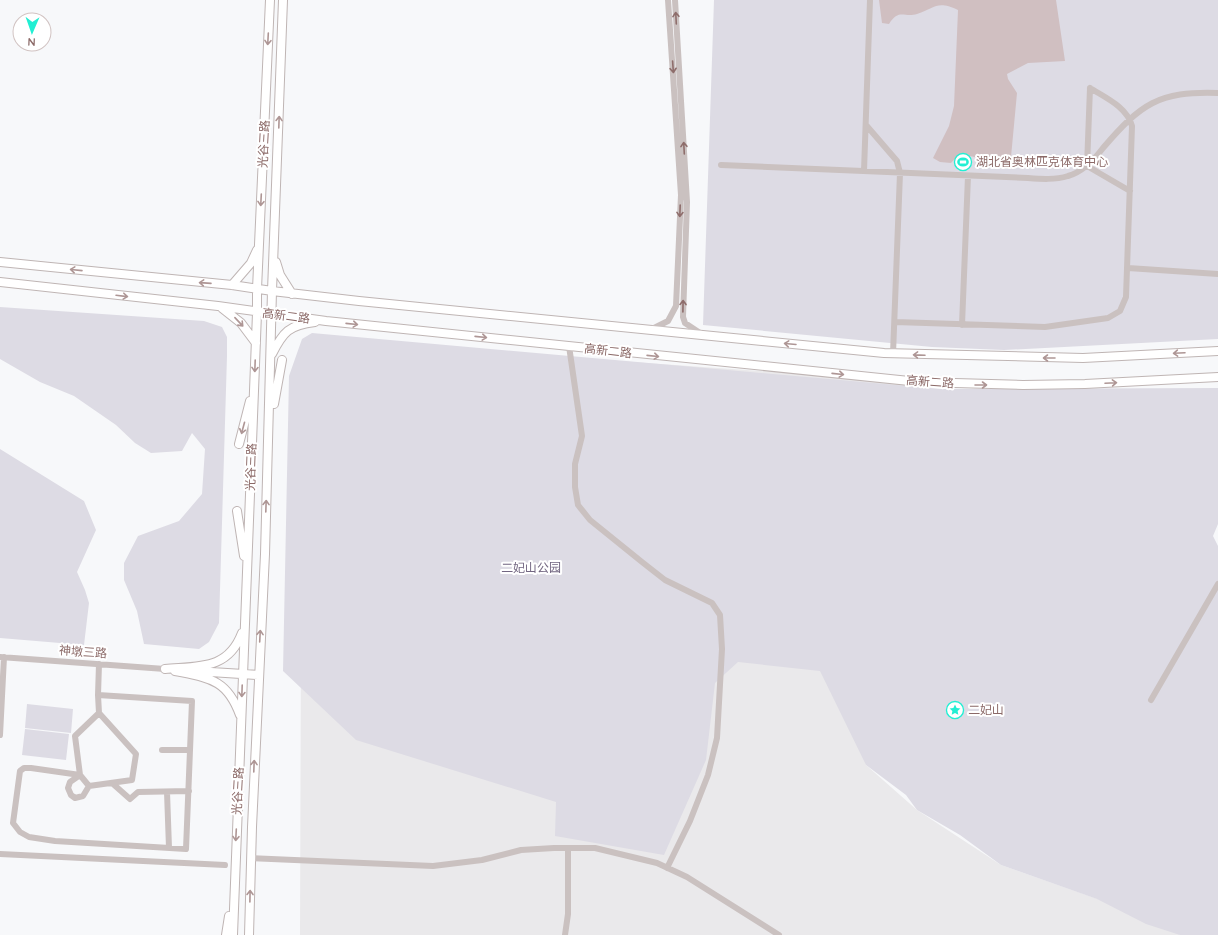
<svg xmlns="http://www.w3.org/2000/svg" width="1218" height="935" font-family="Quicksand,'Noto Sans SC',sans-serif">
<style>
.built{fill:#eae9eb}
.green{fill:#dddbe4}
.water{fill:#d0bfc1}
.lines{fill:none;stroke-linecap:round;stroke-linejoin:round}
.major-casing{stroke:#bfb5b4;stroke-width:10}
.minor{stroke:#cac1c0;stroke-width:6}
.major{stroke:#fff;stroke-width:8}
.oneway{stroke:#8e6d6b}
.oneway2{stroke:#ae9695}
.labels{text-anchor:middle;stroke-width:4;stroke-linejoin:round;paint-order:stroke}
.street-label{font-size:12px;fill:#8b6967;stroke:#fff}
.poi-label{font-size:12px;fill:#8b6967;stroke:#fff;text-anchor:start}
.park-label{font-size:12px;fill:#726681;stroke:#fff}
</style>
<rect width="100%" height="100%" fill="#f7f8fa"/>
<!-- built -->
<path class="built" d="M302 339 919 382 918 399 842 627 866 765 917 810 1001 865 1163 922 1180 935H300Z"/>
<!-- green -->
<path class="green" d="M714 0H1218V339L1004 350 932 347 703 325Z
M0 307 204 321 222 327 227 337V356L219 623 209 642 199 649 144 644 137 611 124 580V563L138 536 179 521 202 494 205 449 192 433 182 451 151 453 135 443 116 425 74 396 40 382 0 359Z
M312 333 941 389 1218 388V524L1213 536 1218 546V935H1180L1146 924 1097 899 1001 865 960 835 917 810 906 795 866 765 820 671 738 662 715 683 706 760 664 855 555 836 556 802 356 740 283 671 289 376 302 339Z
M0 449 84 501 96 530 77 572 85 590 89 603 84 645 0 638Z
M27 704 73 709 71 733 25 728Z
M25 729 69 734 66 760 22 755Z"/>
<!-- water -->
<path class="water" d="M879 0H1056L1065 61 1028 63 1007 74 1008 79 1017 93 1011 157C1007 159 1003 162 999 163 984 165 967 146 951 163L940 162 933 158 949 126 954 106 958 10C937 0 935 8 917 14 904 18 899 8 889 24L882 23Z"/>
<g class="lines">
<!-- major casing -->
<g class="major-casing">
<path id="major" d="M0 262 232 285 272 291 359 301 884 353 1083 358 1218 351
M276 262 280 275 292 294
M0 282 218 306 326 321 919 382 1023 385 1085 384 1218 377
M232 285 251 263 257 250
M222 308 241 323 256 343
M272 354C283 332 289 325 315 322
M274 404 282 360
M239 444 250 401
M237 511 244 556
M165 669C199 666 228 670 242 633
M175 671C209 678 227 679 240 715
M195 671 258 675
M226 935 229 916
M233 935 257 313V289L270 0
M249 935 252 827 265 554 272 291 283 0"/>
</g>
<!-- minor -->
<path class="minor" d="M675 0 687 202 683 317 685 323 700 333
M1090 88 1087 166 1130 191
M866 125 897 161 900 173 893 354
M721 165 1028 178C1041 179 1055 180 1068 176 1083 172 1094 160 1103 148 1141 104 1158 91 1218 93
M864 171 870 0
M1128 268 1218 274
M895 322 1045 327 1108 318 1120 311 1126 297 1132 126C1127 107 1106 98 1090 88
M962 325 968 176
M652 329 668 321 676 306 681 195 668 0
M569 346 582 436 575 464V487L578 505 590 520 642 562 665 580 712 603 720 615 722 649 717 738 708 775 690 821 667 868
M0 657 165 669
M1151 700 1218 584
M99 713 75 736 80 775 31 768H24L20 771 13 823 20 832 29 837 55 841 186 849 192 701 98 695 99 664
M0 735 4 657
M162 750H190
M112 783 130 799 138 792 189 791
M89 786 83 796 75 798 71 795 68 788 70 782 80 775 89 786 132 780 136 754 99 713 98 695
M167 792 169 848
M0 854 225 865
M251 858 433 866 482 860 521 850 554 848H595L657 863 687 877 779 935
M565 935 568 914V848"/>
<!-- major -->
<use href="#major" class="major"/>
</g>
<!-- one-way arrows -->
<defs><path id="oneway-shaft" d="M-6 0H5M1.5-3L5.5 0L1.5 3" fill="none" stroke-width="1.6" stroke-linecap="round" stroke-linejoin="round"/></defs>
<g class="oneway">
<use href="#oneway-shaft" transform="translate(676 18) rotate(-93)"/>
<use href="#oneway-shaft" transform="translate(673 67) rotate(86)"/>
<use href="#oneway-shaft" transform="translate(684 148) rotate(-93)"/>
<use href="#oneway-shaft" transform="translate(680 211) rotate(92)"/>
<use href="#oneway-shaft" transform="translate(683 306) rotate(-89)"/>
</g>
<g class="oneway2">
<use href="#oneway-shaft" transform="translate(268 39) rotate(93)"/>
<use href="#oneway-shaft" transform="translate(279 122) rotate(-88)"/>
<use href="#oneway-shaft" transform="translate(261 200) rotate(93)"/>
<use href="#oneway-shaft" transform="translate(76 270) rotate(-174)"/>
<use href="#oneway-shaft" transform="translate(205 283) rotate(-176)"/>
<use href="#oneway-shaft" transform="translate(122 296) rotate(7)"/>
<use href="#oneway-shaft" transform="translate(239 322) rotate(47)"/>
<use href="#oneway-shaft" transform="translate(352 324) rotate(6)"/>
<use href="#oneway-shaft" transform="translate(481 337) rotate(6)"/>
<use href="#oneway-shaft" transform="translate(790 344) rotate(-175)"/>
<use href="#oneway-shaft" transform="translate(1179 353) rotate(177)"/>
<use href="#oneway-shaft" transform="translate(919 355) rotate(-178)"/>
<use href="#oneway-shaft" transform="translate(653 356) rotate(6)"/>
<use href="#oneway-shaft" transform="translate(1049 358) rotate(-180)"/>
<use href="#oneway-shaft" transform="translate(255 366) rotate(92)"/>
<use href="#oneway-shaft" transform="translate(838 374) rotate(6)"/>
<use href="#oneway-shaft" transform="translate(1111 383) rotate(-3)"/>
<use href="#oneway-shaft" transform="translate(981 385)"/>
<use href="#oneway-shaft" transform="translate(243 428) rotate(105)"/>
<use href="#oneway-shaft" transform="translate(266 506) rotate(-88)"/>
<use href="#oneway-shaft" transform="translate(260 636) rotate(-87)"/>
<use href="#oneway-shaft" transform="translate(242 691) rotate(92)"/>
<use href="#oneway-shaft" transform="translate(254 766) rotate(-88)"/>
<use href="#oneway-shaft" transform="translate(236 835) rotate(93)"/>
<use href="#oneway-shaft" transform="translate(250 896) rotate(-89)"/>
</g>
<!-- icons -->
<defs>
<g id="stadium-ring" transform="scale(0.9)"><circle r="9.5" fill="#fff" stroke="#22efd3" stroke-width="1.5"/><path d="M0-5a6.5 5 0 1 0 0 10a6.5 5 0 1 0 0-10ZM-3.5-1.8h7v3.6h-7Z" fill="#22efd3"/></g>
<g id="sight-ring" transform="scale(0.9)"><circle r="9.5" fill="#fff" stroke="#22efd3" stroke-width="1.5"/><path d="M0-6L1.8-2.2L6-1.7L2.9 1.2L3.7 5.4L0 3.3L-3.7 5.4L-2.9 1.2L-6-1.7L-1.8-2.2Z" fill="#22efd3"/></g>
</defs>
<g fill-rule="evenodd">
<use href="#stadium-ring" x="963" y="162"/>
<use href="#sight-ring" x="955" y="710"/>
</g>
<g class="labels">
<!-- street labels -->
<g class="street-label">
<text transform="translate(264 144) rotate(-87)" y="4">光谷三路</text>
<text transform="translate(286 316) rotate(7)" y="4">高新二路</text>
<text transform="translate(608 351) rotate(6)" y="4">高新二路</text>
<text transform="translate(930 382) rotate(4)" y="4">高新二路</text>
<text transform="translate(251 467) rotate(-88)" y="4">光谷三路</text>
<text transform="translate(83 652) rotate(4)" y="4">神墩三路</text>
<text transform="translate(238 791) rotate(-87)" y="4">光谷三路</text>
</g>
<!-- poi labels -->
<g class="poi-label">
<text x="976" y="166">湖北省奥林匹克体育中心</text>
<text x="968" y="714">二妃山</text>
</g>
<!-- park labels -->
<g class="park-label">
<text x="531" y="572">二妃山公园</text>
</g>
</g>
<!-- north arrow -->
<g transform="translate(32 32) rotate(182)"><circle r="19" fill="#ffffff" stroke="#d1c3c2"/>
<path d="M0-3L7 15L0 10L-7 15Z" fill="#22efd3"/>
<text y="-6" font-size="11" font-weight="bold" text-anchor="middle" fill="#8b6967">N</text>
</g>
</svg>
